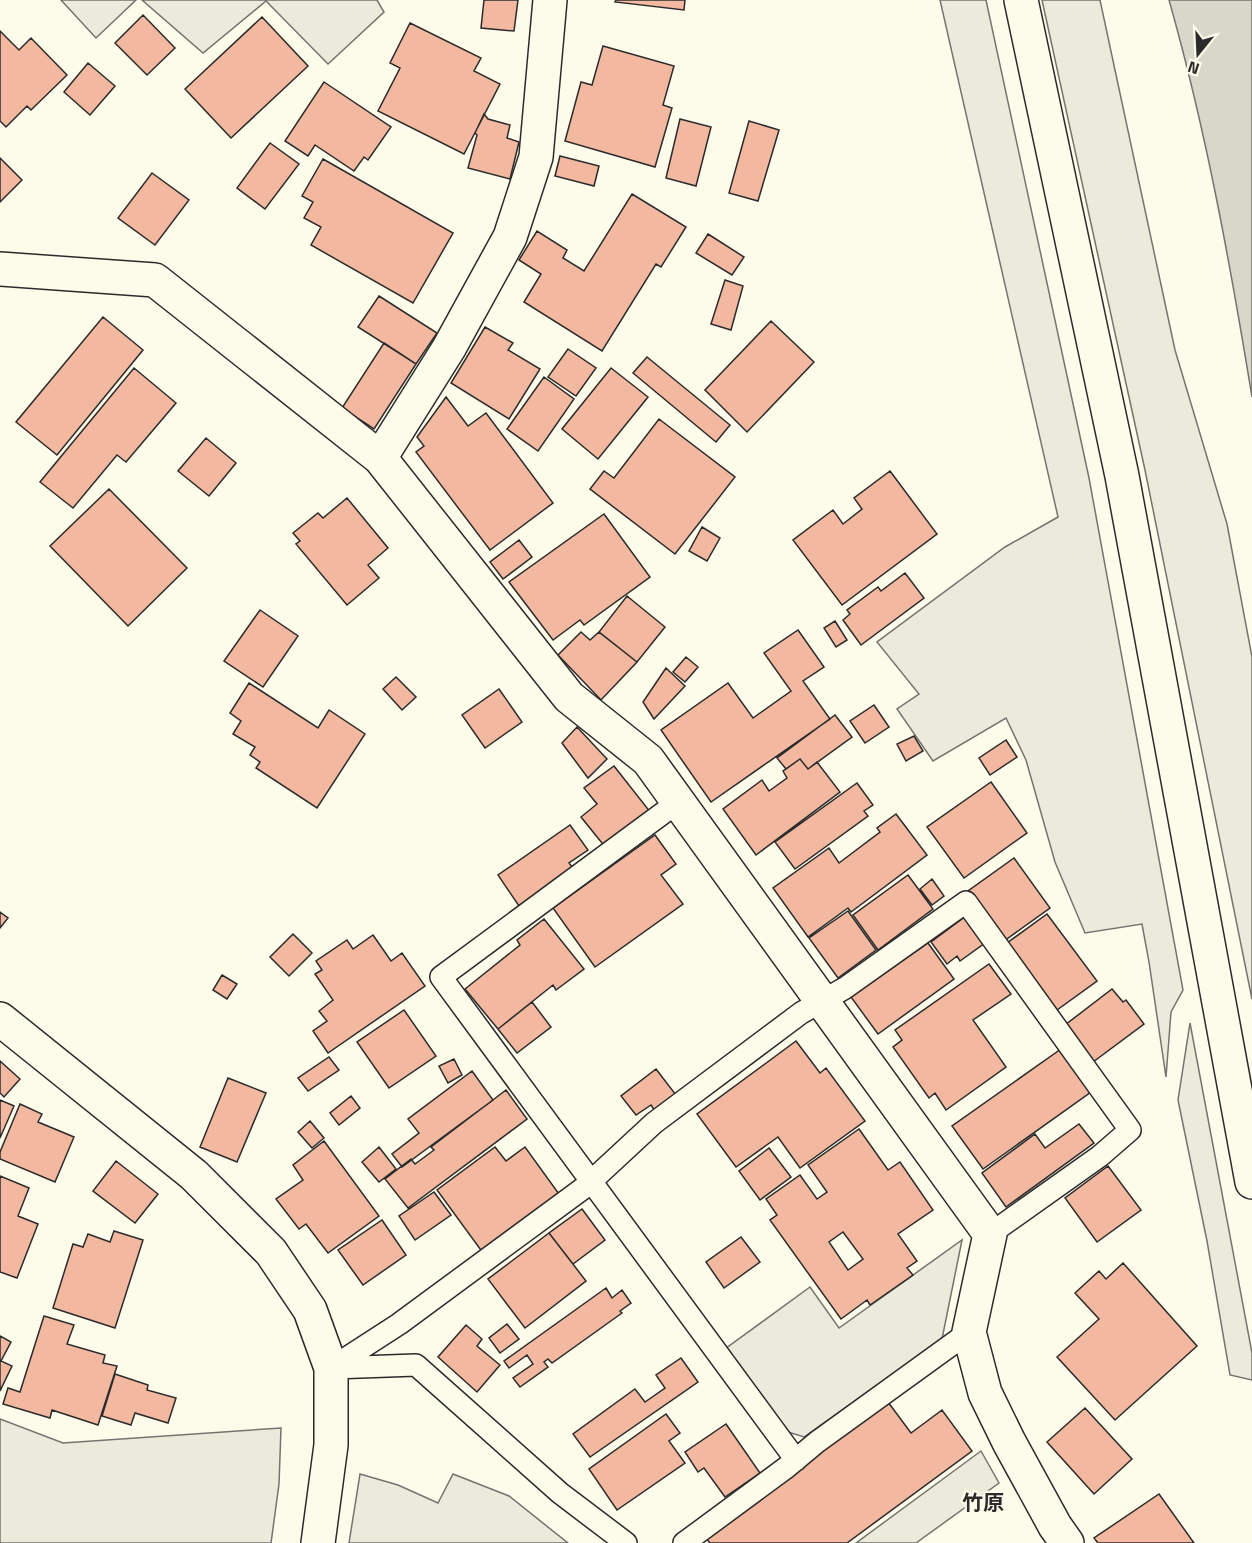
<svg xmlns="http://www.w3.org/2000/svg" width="1252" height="1543" font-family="'Titillium Web','Noto Sans JP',sans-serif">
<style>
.green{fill:#ecebdb;stroke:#74746e;stroke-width:1.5}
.water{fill:#d8d7c9;stroke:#74746e;stroke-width:1.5}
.building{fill:#f2b8a0;stroke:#2b2b2b;stroke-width:1.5;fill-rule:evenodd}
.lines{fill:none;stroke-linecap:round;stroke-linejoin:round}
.lane-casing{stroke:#2b2b2b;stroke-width:24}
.street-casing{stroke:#2b2b2b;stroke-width:36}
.secondary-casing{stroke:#2b2b2b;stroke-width:36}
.lane{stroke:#fdfbea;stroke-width:21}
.street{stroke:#fdfbea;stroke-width:33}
.secondary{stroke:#fdfbea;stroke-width:33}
.labels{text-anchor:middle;stroke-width:4.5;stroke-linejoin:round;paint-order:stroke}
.quarter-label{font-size:21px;font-weight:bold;fill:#2b2b2b;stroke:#fdfbea}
</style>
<rect width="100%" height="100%" fill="#fdfbea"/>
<!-- green -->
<path class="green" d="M61 0H136L96 38Z
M142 0H377L384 12 328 64 266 1 203 53Z
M940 0H986L1089 478 1183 990 1171 1012 1166 1077 1149 962 1142 924 1085 933 1055 862 1026 760 1006 718 933 761 897 709 919 694 877 642 1005 547 1058 517Z
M1042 0H1100L1175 350 1227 524 1252 657V999L1145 470Z
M1190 1023 1252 1353V1380L1230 1375 1207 1241 1178 1100Z
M962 1240 942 1339 804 1437 785 1431 725 1349 810 1287 839 1328Z
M0 1419 63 1443 281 1428 279 1484 271 1543H0Z
M981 1451 999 1483 916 1543H856Z
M360 1474 398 1485 438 1503 453 1474 509 1496 568 1543H349Z"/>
<!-- water -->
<path class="water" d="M1169 0H1252V397C1230 263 1206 130 1169 0Z"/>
<!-- building -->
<path class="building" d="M484 0H518L514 31 481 28Z
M616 0H685L684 10 615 2Z
M143 15 175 48 147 75 115 43Z
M262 17 308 66 231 138 185 89Z
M410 23 481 58 474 71 500 84 464 154 378 111 400 68 390 63Z
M0 31 19 50 31 38 67 75 31 110 27 106 6 127 0 121Z
M603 46 674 66 663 105 672 108 655 167 565 141 581 82 592 85Z
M88 63 115 86 90 115 64 92Z
M324 82 391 127 368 160 364 157 354 171 315 145 308 156 285 141Z
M484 114 488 119 510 125 507 138 519 142 510 179 468 168 477 135 475 133Z
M680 119 711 127 696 186 666 178Z
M749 121 779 130 758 201 729 193Z
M270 143 299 164 265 209 237 188Z
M560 156 599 166 594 186 555 176Z
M0 158 22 180 0 202Z
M323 159 453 233 413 303 311 245 321 227 304 218 313 202 302 196Z
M152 173 189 200 155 245 118 218Z
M632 194 686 227 661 267 656 264 602 351 524 302 541 274 519 260 537 231 567 250 563 258 584 271Z
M708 234 744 257 732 275 696 253Z
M725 280 743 286 731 330 711 324Z
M379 296 437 333 416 364 358 327Z
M103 317 143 350 57 455 16 422Z
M771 321 814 362 747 432 705 390Z
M485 327 513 343 508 350 540 369 509 419 451 383Z
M384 343 416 364 374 429 342 408Z
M568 349 596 368 576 396 548 377Z
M647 357 730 425 716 442 633 373Z
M134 368 176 403 126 462 117 455 73 508 40 482Z
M611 368 648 397 598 459 562 429Z
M544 377 574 399 538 451 507 429Z
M446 397 468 426 486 413 553 503 490 550 416 452 424 446 417 437Z
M659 419 735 477 675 554 590 489 604 471 614 478Z
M206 438 236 463 209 496 178 471Z
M890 471 937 534 842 605 793 540 833 510 843 524 862 509 854 498Z
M109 489 187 568 128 626 50 546Z
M347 498 388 548 368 565 379 578 347 605 296 544 300 541 293 533 318 513 323 518Z
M604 514 650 577 584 625 580 620 553 640 509 582Z
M702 527 720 538 707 561 689 551Z
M519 540 532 557 503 579 490 562Z
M905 573 924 598 861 645 843 620 850 614 847 610 878 587 881 591Z
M627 596 665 627 637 662 599 632Z
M260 610 298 636 263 687 224 661Z
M835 621 847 640 836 647 824 628Z
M798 630 824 667 803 681 830 719 711 802 661 730 728 683 753 718 791 691 764 653Z
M581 632 590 640 599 632 637 662 601 700 558 655Z
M686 657 698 667 685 682 673 672Z
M666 668 685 686 654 719 643 702Z
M396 677 416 697 402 710 383 689Z
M249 683 318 728 329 710 365 734 317 808 256 768 260 762 250 755 255 747 233 734 241 721 230 713Z
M499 689 522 722 485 748 462 715Z
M874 705 889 727 865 743 850 721Z
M835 715 852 737 808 769 800 759 786 769 777 758Z
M577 727 607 759 588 778 562 743Z
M914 736 923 751 906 761 897 744Z
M1006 740 1017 757 990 775 979 758Z
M800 759 808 769 817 762 840 792 756 855 723 809 762 780 769 791 787 778 783 771Z
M614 766 651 813 606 848 581 817 597 804 584 788Z
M991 782 1027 833 964 878 927 827Z
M857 783 873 805 864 811 868 816 795 869 775 842Z
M896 814 927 855 851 912 848 908 808 937 773 888 829 848 839 863 880 832 877 828Z
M570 825 588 850 569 863 573 868 519 906 498 875Z
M655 835 676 864 661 875 683 904 595 967 553 908Z
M1014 858 1050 908 1004 941 968 891Z
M908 875 933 909 878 950 853 915Z
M932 879 944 896 932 905 920 889Z
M848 911 876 950 838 978 809 938Z
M0 912 8 918 0 928Z
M1047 914 1097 981 1057 1010 1007 943Z
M966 916 985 943 960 961 957 956 947 964 931 942Z
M544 919 584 969 556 990 553 985 498 1029 465 989 520 945 517 940Z
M293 934 312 953 289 976 270 957Z
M373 935 391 961 402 953 425 986 328 1053 313 1031 327 1021 319 1011 333 1000 315 974 322 970 316 961 347 940 353 949Z
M928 943 954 979 878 1034 851 997Z
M989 964 1011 994 973 1020 1006 1067 946 1110 935 1093 929 1098 893 1047 902 1040 895 1030Z
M222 975 237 984 227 999 213 990Z
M1112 989 1123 1002 1126 1000 1144 1024 1093 1062 1065 1025Z
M532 1002 551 1027 517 1053 498 1029Z
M404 1010 436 1056 389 1088 357 1042Z
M796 1041 820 1073 826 1068 865 1121 800 1168 778 1137 736 1167 697 1114Z
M1061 1049 1091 1092 983 1169 952 1126Z
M329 1057 339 1070 308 1091 298 1078Z
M454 1059 462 1075 448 1083 439 1066Z
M0 1061 20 1079 4 1097 0 1093Z
M656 1069 676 1095 655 1111 651 1105 636 1115 621 1096Z
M472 1071 493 1100 402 1167 392 1154 419 1133 408 1119Z
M228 1078 266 1093 237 1162 200 1147Z
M506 1090 527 1119 408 1208 385 1179 411 1159 415 1164 434 1150 431 1147Z
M351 1096 360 1108 339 1125 330 1113Z
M0 1100 14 1106 0 1138Z
M20 1104 42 1114 38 1122 74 1137 55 1182 0 1159V1152Z
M310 1121 324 1138 312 1148 298 1132Z
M1079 1124 1094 1143 1006 1207 982 1173 1035 1134 1045 1148Z
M859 1129 888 1170 900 1162 933 1210 898 1234 917 1261 907 1268 913 1275 870 1305 867 1300 841 1319 770 1220 777 1215 766 1199 800 1175 817 1199 827 1192 808 1165ZM843 1232 863 1259 848 1270 829 1242Z
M324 1141 379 1216 328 1253 306 1224 299 1229 276 1199 303 1180 293 1165Z
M379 1147 396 1169 379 1182 362 1162Z
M495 1147 506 1161 525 1147 559 1194 530 1214 532 1217 483 1253 437 1190Z
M769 1148 791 1177 760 1200 739 1171Z
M116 1161 158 1194 135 1223 93 1191Z
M1108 1166 1141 1210 1097 1242 1065 1198Z
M0 1176 29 1188 18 1216 38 1224 17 1278 0 1272Z
M434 1192 451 1215 415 1240 399 1216Z
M582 1209 605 1240 573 1264 549 1233Z
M382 1220 406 1255 363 1285 338 1250Z
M114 1231 143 1240 115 1328 53 1308 73 1244 83 1247 88 1234 110 1242Z
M549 1233 586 1281 525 1328 488 1279Z
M741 1237 760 1262 724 1288 706 1262Z
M1123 1263 1197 1346 1115 1420 1057 1357 1099 1319 1075 1293 1099 1271 1106 1279Z
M606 1288 612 1298 622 1290 631 1303 620 1311 622 1313 552 1363 548 1359 544 1362 548 1367 520 1387 513 1378 533 1364 527 1355 509 1368 504 1361Z
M44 1316 74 1325 67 1344 105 1355 103 1363 117 1366 98 1425 52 1410 50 1418 3 1404 8 1388 20 1392Z
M507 1324 519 1339 500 1353 489 1338Z
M466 1325 482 1339 477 1346 500 1365 477 1392 438 1357Z
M0 1336 11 1342 1 1361 12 1366 0 1391Z
M681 1358 698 1382 590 1457 573 1434 635 1389 645 1402 665 1388 656 1375Z
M115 1374 148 1385 147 1390 176 1398 168 1423 135 1413 131 1425 102 1416Z
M888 1402 911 1433 942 1410 972 1451 847 1543H710L705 1537Z
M1085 1408 1132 1459 1094 1494 1047 1442Z
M666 1414 680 1433 669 1441 685 1463 617 1510 589 1469Z
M726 1424 760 1473 725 1497 704 1468 698 1472 685 1452Z
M1159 1494 1194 1543H1098L1094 1538Z"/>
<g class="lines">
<!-- lane casing -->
<g class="lane-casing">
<path id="lane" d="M678 802 441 977 796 1460
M331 1368 399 1324 585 1187 654 1123 801 1013 845 988 966 902 1130 1130 1100 1156 990 1234
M332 1368 416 1365 560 1493 626 1543
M684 1543 787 1467 817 1442 969 1332"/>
</g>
<!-- street casing -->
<g class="street-casing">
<path id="street" d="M0 269 155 280 380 458 569 697 648 760 990 1234 969 1332 985 1393 1009 1442 1055 1526 1067 1543
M380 458 449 348 510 237 536 157 550 0"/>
</g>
<!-- secondary casing -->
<g class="secondary-casing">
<path id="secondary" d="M1021 0 1122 476 1252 1182
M0 1019 194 1175 271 1252 310 1310 331 1368V1445L318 1543"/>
</g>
<!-- lane -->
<use href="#lane" class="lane"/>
<!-- street -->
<use href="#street" class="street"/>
<!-- secondary -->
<use href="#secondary" class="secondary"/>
</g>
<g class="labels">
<!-- quarter labels -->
<g class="quarter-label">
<text x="983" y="1510">竹原</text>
</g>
</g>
<!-- north arrow -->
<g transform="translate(1198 54) rotate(198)" stroke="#fdfbea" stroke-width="4.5" paint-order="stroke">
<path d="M0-4.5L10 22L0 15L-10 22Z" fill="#2b2b2b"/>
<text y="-9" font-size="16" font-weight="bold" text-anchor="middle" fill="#2b2b2b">N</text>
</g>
</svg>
